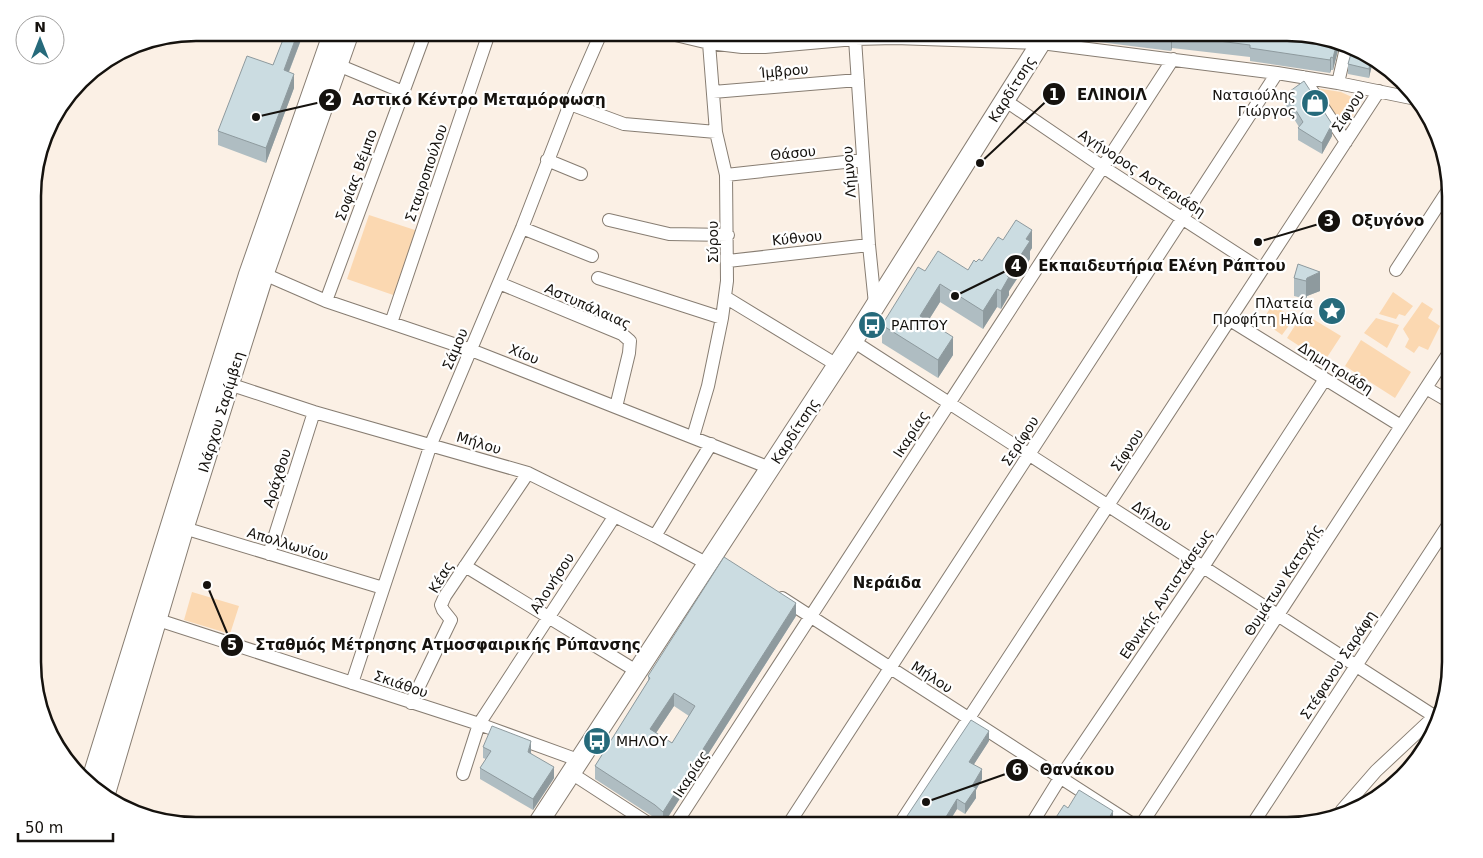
<svg xmlns="http://www.w3.org/2000/svg" width="1483" height="858" font-family="'DejaVu Sans',sans-serif">
<style>
.green{fill:#fbd8b1}
.lines{fill:none;stroke-linecap:round;stroke-linejoin:round}
.minor-casing{stroke:#877d72;stroke-width:14}
.secondary-casing{stroke:#877d72;stroke-width:21}
.minor{stroke:#fff;stroke-width:12}
.secondary{stroke:#fff;stroke-width:19}
.wall{fill:#afbdc2;fill-rule:evenodd}
.shaded-wall{fill:#8e9a9e}
.building{fill:#cbdce1;stroke:#8e9a9e;fill-rule:evenodd}
.labels{text-anchor:middle;stroke-width:4.5;stroke-linejoin:round;paint-order:stroke}
.street-label{font-size:14px;fill:#15120e;stroke:#fff}
.poi-label{font-size:14px;fill:#15120e;stroke:#fff;text-anchor:end}
.neighbourhood-label{font-size:15px;font-weight:bold;fill:#15120e;stroke:#fff}
.rim{fill:none;stroke:#15120e;stroke-width:2.5}
.leader{fill:none;stroke:#15120e;stroke-width:2}
.callout-dot{fill:#15120e;stroke:#fff;stroke-width:2}
.mark-label{font-size:15px;text-anchor:middle;font-weight:bold;fill:#fff}
.callout-label{font-size:15px;text-anchor:middle;font-weight:bold;fill:#15120e;stroke:#fff;stroke-width:4.5;stroke-linejoin:round;paint-order:stroke}
</style>
<rect width="100%" height="100%" fill="#fbf0e5"/>
<!-- green -->
<path class="green" d="M1316 88 1341 92 1354 98C1358 112 1352 119 1344 130Z
M369 215 418 231 396 296 347 279Z
M1393 292 1413 306 1405 316 1399 314 1396 319 1379 314Z
M1422 302 1433 309 1428 318 1440 326 1428 350 1419 346 1414 353 1405 347 1409 339 1403 329Z
M1273 304 1290 316V318L1293 320 1282 335 1262 321Z
M1303 313 1341 336 1324 362 1287 338Z
M1376 318 1399 325 1387 348 1364 333Z
M1361 340 1411 372 1395 398 1345 366Z
M192 592 239 606 230 634 184 620Z"/>
<g class="lines">
<!-- minor casing -->
<g class="minor-casing">
<path id="minor" d="M667 33 709 43 742 47H765L855 39 895 38 1041 43 1277 73 1338 83 1416 99
M855 39 869 245 875 304
M338 65 403 92
M1303 77 1346 142
M1338 83 1346 48
M713 92 858 80
M1006 101 1103 167 1262 270
M570 104 624 124 716 132
M547 160 581 174
M726 175 863 160
M609 220 669 234 728 235
M522 228 592 256
M728 261 869 245
M1396 270 1450 187
M264 274 326 301 471 350 770 468
M598 278 722 318
M499 283 622 334 630 341 629 353 616 407
M725 297 837 365
M326 301 425 33
M1230 320 1401 426
M391 323 489 33
M853 341 1434 716
M229 384 314 412 528 473 655 536 708 564
M1426 388 1450 402
M693 437 708 386 722 318 727 281 726 175 716 132 709 43
M184 528 383 588
M655 536 711 444
M269 554 314 412
M465 566 638 672
M782 598 1134 825
M149 617 479 724 578 760
M352 683 431 444 522 228 570 104 601 33
M411 703 451 620 443 610 441 605 445 596 528 473
M571 773 651 825
M463 774 479 724 614 517
M1342 810 1376 771 1438 713
M675 825 1173 59
M788 825 1277 73
M899 825 1379 91
M1031 825 1060 778 1203 567 1325 379
M1141 825 1450 351
M1252 825 1450 522"/>
</g>
<!-- secondary casing -->
<g class="secondary-casing">
<path id="secondary" d="M91 781 248 276 333 33
M105 795 184 528 264 274 349 33
M537 825 853 341 1047 33"/>
</g>
<!-- minor -->
<use href="#minor" class="minor"/>
<!-- secondary -->
<use href="#secondary" class="secondary"/>
</g>
<!-- wall -->
<path class="wall" d="M286 32H304L289 72 294 88 266 163 218 145V131L273 65Z
M1067 32H1287L1339 46 1333 70H1331L1330 73 1250 61V57L1172 48 1171 51 1067 38Z
M1373 58 1369 78 1348 74V64Z
M1286 94 1332 136 1322 154 1298 140V128L1299 127 1286 106Z
M1003 240 1032 248 1030 251V259L1009 291V295L1001 309 997 307 983 329 940 302 928 321 953 355 938 378 882 343V325L925 271 968 270 976 262 982 261Z
M1298 264 1320 291 1307 296 1306 299 1294 296V278Z
M796 616 663 825 655 818 595 779V766L648 681V676ZM674 706 689 716 672 743 656 733Z
M989 741 974 764 982 779 976 790V798L965 814 957 809 947 825H901Z
M483 747 531 752V753L554 778 533 810 480 779V768L486 759 483 758Z"/>
<!-- shaded-wall -->
<path class="shaded-wall" d="M298 32H304L284 84V70Z
M1172 35V48L1171 51V39Z
M1336 46H1339L1333 70V58Z
M1331 57V70L1330 73V60Z
M1371 57 1373 58V61L1369 78V69Z
M294 74V88L266 163V148Z
M1332 124V136L1322 154V143Z
M1032 230V248L1030 251V259L1009 291V295L1001 309V291L1026 239Z
M1320 272V291L1307 296 1306 299V281L1307 278Z
M940 284V302L920 334V316Z
M997 289V307L983 329V311Z
M953 337V355L938 378V360Z
M796 603V616L663 825V812Z
M674 693V706L650 742V729Z
M989 731V741L969 772V762Z
M531 741V752L528 763V752Z
M554 767V778L533 810V799Z
M982 769V779L976 790V798L965 814V804L972 786Z
M957 799V809L947 825H941Z
M1113 811V825H1105Z"/>
<!-- building -->
<path class="building" d="M286 32H298L284 70 294 74 266 148 218 131 247 56 273 65Z
M1122 32H1287L1336 46 1333 58 1331 57 1330 60 1250 48V45L1172 35 1171 39Z
M1352 50 1368 54 1371 57 1369 69 1348 64Z
M1304 81 1332 124 1322 143 1298 128 1303 122 1286 94Z
M1016 220 1032 230 1026 239 1030 241 1007 276 1009 277 1001 291 997 289 983 311 940 284 920 316 953 337 938 360 882 325 918 267 925 271 938 251 968 270 974 260 976 262 979 259 982 261 998 237 1003 240Z
M1298 264 1320 272 1307 278 1306 281 1294 278Z
M724 557 796 603 663 812 655 805 595 766 650 678 648 676ZM674 693 695 706 672 743 650 729Z
M971 720 989 731 969 762 982 769 972 786 976 788 965 804 957 799 941 825H901Z
M492 726 531 741 528 752 554 767 533 799 480 768 491 751 483 747Z
M1079 790 1113 811 1105 825H1051L1064 805 1068 808Z"/>
<!-- icons -->
<defs>
<g id="shop-disc" transform="scale(1.4375)"><circle r="9.5" fill="#266a7b" stroke="#fff"/><path d="M-5-2.5h2.3a2.7 3.5 0 0 1 5.4 0H5L5.5 6h-11ZM-1.5-2.5h3a1.5 2.3 0 0 0-3 0Z" fill="#fff"/></g>
<g id="sight-disc" transform="scale(1.4375)"><circle r="9.5" fill="#266a7b" stroke="#fff"/><path d="M0-6L1.8-2.2L6-1.7L2.9 1.2L3.7 5.4L0 3.3L-3.7 5.4L-2.9 1.2L-6-1.7L-1.8-2.2Z" fill="#fff"/></g>
<g id="bus-disc" transform="scale(1.4375)"><circle r="9.5" fill="#266a7b" stroke="#fff"/><path d="M-5-6H5V4H4V6H2V4H-2V6H-4V4H-5ZM-3.5-4V0h7V-4ZM-3.5 1.2v1.5H-2V1.2ZM2 1.2v1.5H3.5V1.2Z" fill="#fff"/></g>
</defs>
<g fill-rule="evenodd">
<use href="#shop-disc" x="1315" y="103"/>
<use href="#sight-disc" x="1332" y="311"/>
<use href="#bus-disc" x="872" y="325"/>
<use href="#bus-disc" x="597" y="741"/>
</g>
<g class="labels">
<!-- street labels -->
<g class="street-label">
<text transform="translate(784 71) rotate(-5)" y="5">Ίμβρου</text>
<text transform="translate(1012 89) rotate(-58)" y="5">Καρδίτσης</text>
<text transform="translate(1348 111) rotate(-57)" y="5">Σίφνου</text>
<text transform="translate(793 153) rotate(-6)" y="5">Θάσου</text>
<text transform="translate(849 172) rotate(-94)" y="5">Λήμνου</text>
<text transform="translate(426 173) rotate(-71)" y="5">Σταυροπούλου</text>
<text transform="translate(1142 173) rotate(33)" y="5">Αγήνορος Αστεριάδη</text>
<text transform="translate(356 175) rotate(-70)" y="5">Σοφίας Βέμπο</text>
<text transform="translate(797 238) rotate(-6)" y="5">Κύθνου</text>
<text transform="translate(713 242) rotate(-90)" y="5">Σύρου</text>
<text transform="translate(588 306) rotate(24)" y="5">Αστυπάλαιας</text>
<text transform="translate(455 349) rotate(-67)" y="5">Σάμου</text>
<text transform="translate(524 354) rotate(22)" y="5">Χίου</text>
<text transform="translate(1336 368) rotate(32)" y="5">Δημητριάδη</text>
<text transform="translate(221 412) rotate(-73)" y="5">Ιλάρχου Σαρίμβεη</text>
<text transform="translate(795 431) rotate(-57)" y="5">Καρδίτσης</text>
<text transform="translate(911 434) rotate(-57)" y="5">Ικαρίας</text>
<text transform="translate(1020 441) rotate(-57)" y="5">Σερίφου</text>
<text transform="translate(479 443) rotate(17)" y="5">Μήλου</text>
<text transform="translate(1127 450) rotate(-57)" y="5">Σίφνου</text>
<text transform="translate(277 478) rotate(-72)" y="5">Αράχθου</text>
<text transform="translate(1152 516) rotate(33)" y="5">Δήλου</text>
<text transform="translate(288 544) rotate(17)" y="5">Απολλωνίου</text>
<text transform="translate(441 577) rotate(-59)" y="5">Κέας</text>
<text transform="translate(1283 580) rotate(-57)" y="5">Θυμάτων Κατοχής</text>
<text transform="translate(552 583) rotate(-57)" y="5">Αλονήσου</text>
<text transform="translate(1166 594) rotate(-56)" y="5">Εθνικής Αντιστάσεως</text>
<text transform="translate(1338 665) rotate(-57)" y="5">Στέφανου Σαράφη</text>
<text transform="translate(932 677) rotate(33)" y="5">Μήλου</text>
<text transform="translate(401 684) rotate(19)" y="5">Σκιάθου</text>
<text transform="translate(691 774) rotate(-57)" y="5">Ικαρίας</text>
</g>
<!-- poi labels -->
<g class="poi-label">
<text x="1296" y="100">Νατσιούλης<tspan x="1296" dy="16">Γιώργος</tspan></text>
<text x="1313" y="308">Πλατεία<tspan x="1313" dy="16">Προφήτη Ηλία</tspan></text>
<text x="891" y="330" text-anchor="start">ΡΑΠΤΟΥ</text>
<text x="616" y="746" text-anchor="start">ΜΗΛΟΥ</text>
</g>
<!-- neighbourhood labels -->
<g class="neighbourhood-label">
<text x="887" y="588">Νεράιδα</text>
</g>
</g>
<!-- crop -->
<path d="M0 0H1483V858H0ZM196 41H1287A155 155 0 0 1 1442 196V662A155 155 0 0 1 1287 817H196A155 155 0 0 1 41 662V196A155 155 0 0 1 196 41Z" fill="#fff" fill-rule="evenodd"/>
<path class="rim" d="M196 41H1287A155 155 0 0 1 1442 196V662A155 155 0 0 1 1287 817H196A155 155 0 0 1 41 662V196A155 155 0 0 1 196 41Z"/>
<!-- callouts -->
<path class="leader" d="M980 163L1054 94M256 117L330 100M1258 242L1329 221M955 296L1016 266M207 585L232 645M926 802L1017 770"/>
<g class="callout-dot">
<circle cx="980" cy="163" r="5"/>
<circle cx="256" cy="117" r="5"/>
<circle cx="1258" cy="242" r="5"/>
<circle cx="955" cy="296" r="5"/>
<circle cx="207" cy="585" r="5"/>
<circle cx="926" cy="802" r="5"/>
<circle cx="1054" cy="94" r="12"/>
<circle cx="330" cy="100" r="12"/>
<circle cx="1329" cy="221" r="12"/>
<circle cx="1016" cy="266" r="12"/>
<circle cx="232" cy="645" r="12"/>
<circle cx="1017" cy="770" r="12"/>
</g>
<g class="mark-label">
<text x="1054" y="100">1</text>
<text x="330" y="105">2</text>
<text x="1329" y="226">3</text>
<text x="1016" y="271">4</text>
<text x="232" y="650">5</text>
<text x="1017" y="775">6</text>
</g>
<g class="callout-label">
<text x="1112" y="100">ΕΛΙΝΟΙΛ</text>
<text x="479" y="105">Αστικό Κέντρο Μεταμόρφωση</text>
<text x="1388" y="226">Οξυγόνο</text>
<text x="1162" y="271">Εκπαιδευτήρια Ελένη Ράπτου</text>
<text x="448" y="650">Σταθμός Μέτρησης Ατμοσφαιρικής Ρύπανσης</text>
<text x="1077" y="775">Θανάκου</text>
</g>
<!-- north arrow -->
<g transform="translate(40 40)"><circle r="24" fill="#ffffff" stroke="#a1a09f"/>
<path d="M0-4L9 19L0 12L-9 19Z" fill="#266a7b"/>
<text y="-8" font-size="14" font-weight="bold" text-anchor="middle" fill="#15120e">N</text>
</g>
<!-- scale -->
<path d="M18 833v8h95v-8" fill="none" stroke="#15120e" stroke-width="2.5"/>
<text x="25" y="833" font-size="15" fill="#15120e" stroke="#ffffff" stroke-width="4" paint-order="stroke">50 m</text>
</svg>
